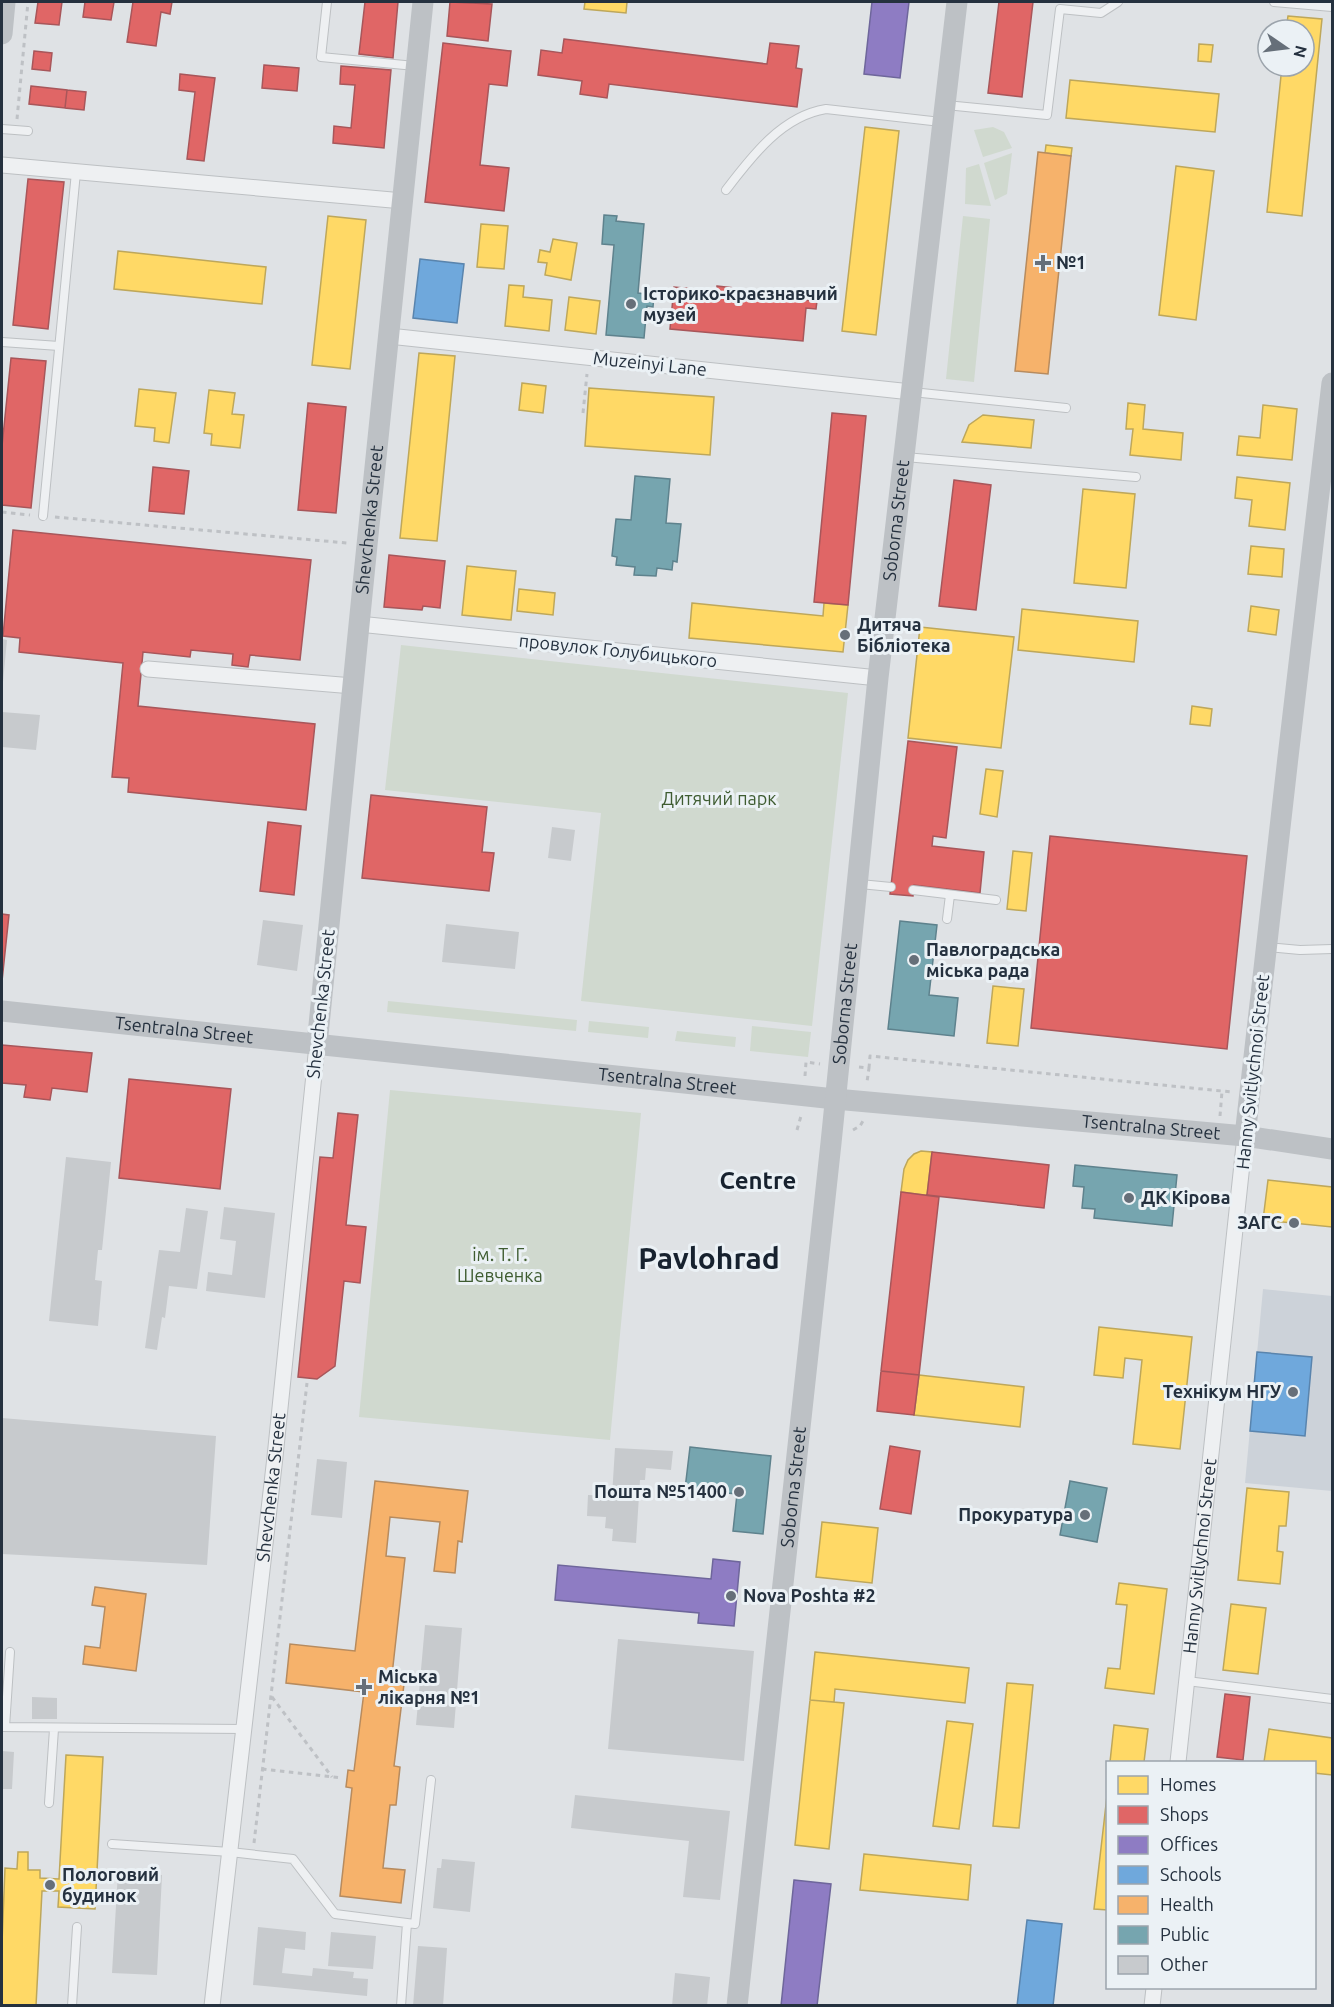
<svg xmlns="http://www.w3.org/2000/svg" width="1334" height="2007" font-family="Ubuntu,sans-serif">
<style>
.built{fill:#ccd2d9}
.green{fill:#d0d9cf}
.homes{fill:#ffd966;stroke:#bea75a;stroke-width:1.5}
.shops{fill:#e06666;stroke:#a8565a;stroke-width:1.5}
.offices{fill:#8e7cc3;stroke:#6e669b;stroke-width:1.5}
.schools{fill:#6fa8dc;stroke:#5984ad;stroke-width:1.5}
.health{fill:#f6b26b;stroke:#b78b5e;stroke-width:1.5}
.public{fill:#76a5af;stroke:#5e828d;stroke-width:1.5}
.building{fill:#c7cacd}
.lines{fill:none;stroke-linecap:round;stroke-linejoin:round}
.lane-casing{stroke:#bdc0c3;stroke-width:10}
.street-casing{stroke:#bdc0c3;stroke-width:17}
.path{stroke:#bec1c5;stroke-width:3;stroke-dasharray:4.5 4.5;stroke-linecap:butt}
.lane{stroke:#eef0f2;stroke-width:8}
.street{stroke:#eef0f2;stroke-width:15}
.secondary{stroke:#bdc1c5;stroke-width:21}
.poi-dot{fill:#666f79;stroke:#ebf1f5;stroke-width:2}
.labels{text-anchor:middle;stroke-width:6;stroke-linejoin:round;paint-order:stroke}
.poi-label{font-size:18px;font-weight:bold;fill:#25313f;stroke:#ebf1f5;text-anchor:start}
.street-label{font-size:18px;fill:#25313f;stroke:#ebf1f5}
.park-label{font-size:18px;fill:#3e5c31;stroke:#ebf1f5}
.district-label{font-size:24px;font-weight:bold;fill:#17222f;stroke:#ebf1f5}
.town-label{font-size:30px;font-weight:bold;fill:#17222f;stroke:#ebf1f5}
</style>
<rect width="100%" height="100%" fill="#dfe2e5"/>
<!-- built -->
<path class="built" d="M1263 1289 1332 1296V1491L1245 1483Z"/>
<!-- green -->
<path class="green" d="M993 127 1004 132 1012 148 983 157 974 130Z
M1012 153 1007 194 995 200 984 163Z
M979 164 991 206 965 204 966 168Z
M963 216 990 219 974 382 946 379Z
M401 645 848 693 812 1026 581 1001 601 813 385 790Z
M388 1001 577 1020 576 1031 387 1012Z
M589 1021 649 1027 648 1038 588 1032Z
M752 1026 811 1032 808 1057 750 1051Z
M677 1031 736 1037 735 1047 675 1041Z
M390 1090 641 1113 610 1440 359 1417Z"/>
<!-- homes -->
<path class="homes" d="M585 2H627L626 13 584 9Z
M1288 16 1322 19 1302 216 1267 212 1282 66H1304V30H1286Z
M1199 44 1213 45 1211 62 1198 61Z
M1070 80 1219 94 1215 132 1066 118Z
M865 127 899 131 876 335 842 331Z
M1046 145 1072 148 1071 156 1045 153Z
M1176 166 1214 171 1196 320 1159 315Z
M328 216 366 220 350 369 312 365Z
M481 224 508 226 504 269 477 267Z
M553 239 577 243 571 280 545 275 547 263 538 262 540 250 550 252Z
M118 251 266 267 262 304 114 289Z
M509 285 524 286 523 297 552 300 549 331 505 326Z
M569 297 600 301 596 334 565 330Z
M419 353 455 356 437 541 400 538Z
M522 383 546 386 543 413 519 410Z
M589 388 714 397 710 455 585 446Z
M139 389 176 393 169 443 154 441 155 428 135 426Z
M209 390 235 393 232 414 244 415 240 448 211 445 212 434 204 433Z
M1128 403 1145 405 1143 429 1183 433 1181 460 1130 455 1133 429H1126Z
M1263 405 1297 409 1292 460 1237 455 1239 436 1260 438Z
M983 415 1034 420 1031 448 962 442 969 425Z
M1237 477 1290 483 1285 530 1249 526 1252 500 1235 498Z
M1083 489 1135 494 1126 588 1074 583Z
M1251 546 1284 549 1282 577 1248 574Z
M467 566 516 571 511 620 462 615Z
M519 589 555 593 553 615 517 611Z
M692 603 823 616 824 603 848 605 843 652 689 638Z
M1251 606 1279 610 1276 635 1248 631Z
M1022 609 1138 621 1134 662 1018 650Z
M920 627 1014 637 1001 748 908 738Z
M1192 706 1212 709 1210 726 1190 724Z
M986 769 1003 771 997 817 980 814Z
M1013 851 1032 853 1026 911 1007 909Z
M993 986 1024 989 1018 1046 987 1043Z
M921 1151 932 1152 927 1195 939 1197 901 1192 904 1169 908 1160 914 1154Z
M1268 1180 1332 1187V1227L1263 1220Z
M1099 1327 1192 1337 1180 1449 1133 1444 1142 1360 1125 1358 1123 1378 1094 1375Z
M919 1375 1024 1387 1020 1427 914 1415Z
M1247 1488 1289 1492 1286 1526H1279L1277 1551 1283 1552 1280 1584 1238 1580Z
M822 1522 878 1528 872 1583 816 1577Z
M1119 1583 1167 1589 1154 1694 1105 1688 1108 1668 1120 1669 1127 1605 1116 1604Z
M1231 1604 1266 1608 1258 1674 1223 1670Z
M815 1652 969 1668 965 1703 835 1689 834 1702 810 1700Z
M1007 1683 1033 1685 1019 1828 993 1826Z
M810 1700 844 1703 829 1849 795 1845Z
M947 1721 973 1724 959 1829 933 1826Z
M1114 1725 1148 1729 1144 1762H1110Z
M1269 1729 1332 1738V1775L1314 1773V1762H1264Z
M66 1755 103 1757 95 1909 58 1907 59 1891H42L36 2006H2V1943L5 1868 17 1869 18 1852H28V1870H40V1878L59 1879Z
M1108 1787V1910L1094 1909Z
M864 1854 971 1865 968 1900 860 1890Z"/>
<!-- shops -->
<path class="shops" d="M38 2H62L59 25 35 23Z
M85 2H114L111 20 83 17Z
M133 2H172L170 14 161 12 156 46 127 42Z
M365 2H398L393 58 359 54Z
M450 2 492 4 488 41 447 36Z
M999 2H1033L1022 97 988 93Z
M564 39 767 64 770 43 799 46 796 68 802 69 797 107 609 84 607 98 580 94 582 81 538 75 541 50 562 53Z
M443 43 511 51 507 86 489 84 480 165 509 168 504 211 425 202Z
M34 51 52 53 50 71 32 69Z
M264 65 299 68 297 91 262 88Z
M341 66 391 70 384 148 333 143 334 126 351 128 355 85 340 84Z
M180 74 215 78 204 161 187 159 195 92 179 90Z
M31 86 67 90 65 108 29 104Z
M67 90 86 92 84 110 65 108Z
M28 179 64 182 48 329 13 325Z
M717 286 734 288V293L817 301 816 309 806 308 803 341 670 329 674 287 717 291Z
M11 358 46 361 31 508 2 505V446Z
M308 403 346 407 336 513 298 510Z
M832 413 866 416 848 605 814 602Z
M153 467 189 471 184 514 149 511Z
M954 480 991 485 976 610 939 606Z
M13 530 311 560 300 660 250 655 248 667 232 665 233 654 191 650 190 657 143 652 138 706 315 724 306 810 128 792 129 778 112 777 123 663 19 652 20 638 3 636Z
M389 555 445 561 440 608 423 606 422 610 384 607Z
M908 741 957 747 946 838 933 836 932 846 984 852 980 893 914 885 913 896 890 894Z
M371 795 487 807 482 852 494 853 489 891 362 878Z
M268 822 301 826 294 895 260 891Z
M1050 836 1247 856 1227 1049 1031 1028Z
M2 914 9 915 2 981Z
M2 1045 92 1053 87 1092 52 1088 50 1100 24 1097 26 1085 2 1083Z
M129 1079 231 1089 220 1189 119 1178Z
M338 1113 358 1115 346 1225 366 1227 360 1283 344 1281 335 1366 317 1379 298 1377 320 1157 333 1158Z
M932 1152 1049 1165 1044 1208 927 1195Z
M901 1192 939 1197 919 1375 881 1371Z
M881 1371 919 1375 914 1415 877 1411Z
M890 1446 920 1451 911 1514 880 1509Z
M1225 1694 1250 1697 1243 1760 1217 1757Z"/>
<!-- offices -->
<path class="offices" d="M872 2H909L900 78 864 74Z
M713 1559 740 1562 734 1626 698 1623 699 1613 555 1600 558 1565 711 1579Z
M794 1880 831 1884 817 2006H781Z"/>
<!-- schools -->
<path class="schools" d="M420 259 464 264 457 323 413 318Z
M1257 1352 1312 1357 1305 1436 1250 1431Z
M1027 1920 1062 1924 1053 2006H1017Z"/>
<!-- health -->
<path class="health" d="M1038 152 1071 156 1048 374 1015 371Z
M375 1481 468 1491 462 1542 458 1541 455 1573 434 1571 440 1522 390 1517 386 1556 405 1558 392 1675 405 1676 394 1766 400 1767 396 1805H390L383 1868 405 1870 401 1903 340 1896 352 1788 346 1787 348 1770 354 1771 364 1692 286 1683 290 1644 355 1651Z
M95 1587 146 1594 136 1671 83 1664 85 1646 100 1648 105 1607 92 1605Z"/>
<!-- public -->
<path class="public" d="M604 215 617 216 616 221 644 224 638 293 654 295 653 307 647 306 644 338 606 335 614 245 602 244Z
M635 476 670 479 666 523 681 524 677 562 673 561 672 570 657 568 656 576 634 575 635 567 616 565 617 557 612 556 616 519 631 520Z
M900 921 937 925 929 995 958 998 954 1036 888 1029Z
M1075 1165 1177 1175 1172 1226 1094 1218 1095 1209 1082 1208 1084 1187 1073 1186Z
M690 1447 771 1456 763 1534 733 1531 737 1494 685 1489Z
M1070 1481 1107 1488 1097 1542 1060 1535Z"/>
<!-- building -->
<path class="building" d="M2 639 7 640 3 682H2Z
M2 712 40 715 36 750 2 747Z
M552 827 575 830 571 861 548 858Z
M263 920 303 925 297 971 257 965Z
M446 924 519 932 515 969 442 962Z
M66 1157 111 1162 102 1250H98L95 1280 102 1281 98 1326 49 1321Z
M224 1207 275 1213 265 1298 206 1291 208 1272 232 1275 236 1241 220 1239Z
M186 1208 208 1211 197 1289 169 1286 165 1318 162 1317 157 1350 145 1348 159 1250 180 1252Z
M2 1418 216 1436 207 1565 2 1554Z
M615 1448 673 1451 671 1470 646 1468 645 1480H640L636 1543 612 1541 613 1529 605 1528 606 1517 587 1516 588 1495 612 1496Z
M317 1459 347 1462 342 1518 311 1515Z
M425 1625 462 1628 454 1728 416 1725Z
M618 1639 754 1651 744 1761 608 1749Z
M32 1697 57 1698V1719H32Z
M2 1751 14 1752 12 1789H2Z
M575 1795 730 1811 720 1900 683 1897 689 1841 571 1828Z
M442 1859 475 1862 470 1912 433 1908 437 1868H441Z
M118 1872 162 1875 157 1975 112 1973Z
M258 1927 306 1932 305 1950 285 1948 282 1973 312 1976 313 1968 354 1972 353 1978 368 1979 367 1996 253 1985Z
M331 1932 376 1936 373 1969 328 1966Z
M418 1946 447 1948 443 2006H413Z
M675 1973 710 1977 707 2006H672Z"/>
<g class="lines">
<!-- lane casing -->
<g class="lane-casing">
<path id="lane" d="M327 2 321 57 415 66
M1274 2 1332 7
M946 105 1047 115 1060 9 1101 13 1118 2
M2 129 28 131
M726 190C752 156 782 116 826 109L941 122
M2 342 59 346
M912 392 1066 408
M905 457 1136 477
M43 516 76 172
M860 884 891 887
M913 890 996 900
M947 919 950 895
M1268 947 1300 950 1332 949
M1187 1681 1332 1699
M2 1727 244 1729
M5 1727 10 1652
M49 1803 54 1729
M112 1844 230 1852 293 1859 335 1914 415 1924 431 1780
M72 2006 77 1927
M401 2006 407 1923"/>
</g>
<!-- street casing -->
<g class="street-casing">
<g id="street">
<path d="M2 165 403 201"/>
<path d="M389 336 911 392"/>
<path d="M359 624 878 678"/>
<path d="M148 669 353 686"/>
<path id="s1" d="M1178 1762 1245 1136"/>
<path id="s2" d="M212 2006 275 1457 317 1045"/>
<path d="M1152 2006 1154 1988"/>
</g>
</g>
<!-- path -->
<path class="path" d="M17 119 28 2
M583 413 587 374
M2 512 30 515
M55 517 347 543
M859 1067 869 1068 867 1082
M869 1068 870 1056 1232 1092
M805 1076 806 1062 820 1064
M1220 1116 1222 1091
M797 1130 801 1116
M853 1130 860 1126 863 1121
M272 1697 332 1777
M262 1769 342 1778
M254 1843 307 1383"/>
<!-- lane -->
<use href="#lane" class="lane"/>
<!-- street -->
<use href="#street" class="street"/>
<!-- secondary -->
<g class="secondary">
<path d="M2 34 5 2"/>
<path id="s3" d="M2 1011 835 1099 1245 1136 1332 1149"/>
<path id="s4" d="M317 1045 367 545 423 2"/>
<path d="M1245 1136 1288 757 1332 383"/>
<path id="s5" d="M737 2006 831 1143 878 678 957 2"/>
</g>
</g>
<!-- markers -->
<g class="poi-dot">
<path d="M1040 254h6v6h6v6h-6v6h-6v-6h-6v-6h6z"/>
<circle cx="631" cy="304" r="6"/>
<circle cx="845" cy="635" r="6"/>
<circle cx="914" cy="960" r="6"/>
<circle cx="1129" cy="1198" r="6"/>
<circle cx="1294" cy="1223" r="6"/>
<circle cx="1293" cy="1392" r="6"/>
<circle cx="739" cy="1492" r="6"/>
<circle cx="1085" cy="1515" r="6"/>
<circle cx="731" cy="1596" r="6"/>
<path d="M361 1678h6v6h6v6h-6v6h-6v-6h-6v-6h6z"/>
<circle cx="50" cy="1885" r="6"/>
</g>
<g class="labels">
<!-- poi labels -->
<g class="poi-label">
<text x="1056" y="269">№1</text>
<text x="643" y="300">Історико-краєзнавчий<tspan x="643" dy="21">музей</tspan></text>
<text x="857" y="631">Дитяча<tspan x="857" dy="21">Бiблiотека</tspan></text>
<text x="926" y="956">Павлоградська<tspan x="926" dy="21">міська рада</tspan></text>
<text x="1141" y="1204">ДК Кірова</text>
<text x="1282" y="1229" text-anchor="end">ЗАГС</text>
<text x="1281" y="1398" text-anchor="end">Технікум НГУ</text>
<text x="727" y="1498" text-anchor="end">Пошта №51400</text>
<text x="1073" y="1521" text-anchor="end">Прокуратура</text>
<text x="743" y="1602">Nova Poshta #2</text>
<text x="378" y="1683">Міська<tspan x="378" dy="21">лікарня №1</tspan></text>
<text x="62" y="1881">Пологовий<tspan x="62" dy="21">будинок</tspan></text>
</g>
<!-- street labels -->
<g class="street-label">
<text transform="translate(650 364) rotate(6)" y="6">Muzeinyi Lane</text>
<text dy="6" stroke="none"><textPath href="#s4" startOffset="528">Shevchenka Street</textPath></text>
<text dy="6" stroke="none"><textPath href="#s5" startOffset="1494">Soborna Street</textPath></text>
<text transform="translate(618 651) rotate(6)" y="6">провулок Голубицького</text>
<text dy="6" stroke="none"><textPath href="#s5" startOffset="1008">Soborna Street</textPath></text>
<text transform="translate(321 1004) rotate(-84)" y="6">Shevchenka Street</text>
<text dy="6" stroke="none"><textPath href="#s3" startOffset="183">Tsentralna Street</textPath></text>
<text transform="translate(1253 1072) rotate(-84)" y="6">Hanny Svitlychnoi Street</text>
<text dy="6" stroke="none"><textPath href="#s3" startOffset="669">Tsentralna Street</textPath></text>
<text dy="6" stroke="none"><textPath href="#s3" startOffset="1155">Tsentralna Street</textPath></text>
<text dy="6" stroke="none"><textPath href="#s2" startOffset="522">Shevchenka Street</textPath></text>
<text dy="6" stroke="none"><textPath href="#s5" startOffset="522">Soborna Street</textPath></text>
<text dy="6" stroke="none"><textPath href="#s1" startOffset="207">Hanny Svitlychnoi Street</textPath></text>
</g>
<!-- park labels -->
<g class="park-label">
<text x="719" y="805">Дитячий парк</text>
<text x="500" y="1261">ім. Т. Г.<tspan x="500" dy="21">Шевченка</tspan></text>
</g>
<!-- district labels -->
<g class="district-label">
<text x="758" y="1189">Centre</text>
</g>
<!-- town labels -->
<g class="town-label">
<text x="709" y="1269">Pavlohrad</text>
</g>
</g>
<!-- border -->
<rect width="1334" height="2007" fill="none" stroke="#25313f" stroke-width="6"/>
<!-- legend -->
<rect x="1106" y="1761" width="210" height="228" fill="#ebf1f5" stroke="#9ca4ac" stroke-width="1.5"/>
<rect x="1118" y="1776" width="30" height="18" fill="#ffd966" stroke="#9ca4ac" stroke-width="1.5"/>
<text x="1160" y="1791" font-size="18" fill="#25313f">Homes</text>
<rect x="1118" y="1806" width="30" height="18" fill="#e06666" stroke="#9ca4ac" stroke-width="1.5"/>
<text x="1160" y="1821" font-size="18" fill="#25313f">Shops</text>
<rect x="1118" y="1836" width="30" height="18" fill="#8e7cc3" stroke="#9ca4ac" stroke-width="1.5"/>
<text x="1160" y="1851" font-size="18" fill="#25313f">Offices</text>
<rect x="1118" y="1866" width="30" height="18" fill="#6fa8dc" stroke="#9ca4ac" stroke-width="1.5"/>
<text x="1160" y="1881" font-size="18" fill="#25313f">Schools</text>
<rect x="1118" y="1896" width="30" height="18" fill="#f6b26b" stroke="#9ca4ac" stroke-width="1.5"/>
<text x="1160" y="1911" font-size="18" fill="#25313f">Health</text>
<rect x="1118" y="1926" width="30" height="18" fill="#76a5af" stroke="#9ca4ac" stroke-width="1.5"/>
<text x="1160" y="1941" font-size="18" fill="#25313f">Public</text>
<rect x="1118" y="1956" width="30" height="18" fill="#c7cacd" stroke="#9ca4ac" stroke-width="1.5"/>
<text x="1160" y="1971" font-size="18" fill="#25313f">Other</text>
<!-- north arrow -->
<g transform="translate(1286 48) rotate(104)"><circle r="28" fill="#ebf1f5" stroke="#9ca4ac" stroke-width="1.5"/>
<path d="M0-4.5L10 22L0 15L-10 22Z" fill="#666f79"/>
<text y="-9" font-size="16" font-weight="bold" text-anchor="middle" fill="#25313f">N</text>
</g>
</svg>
